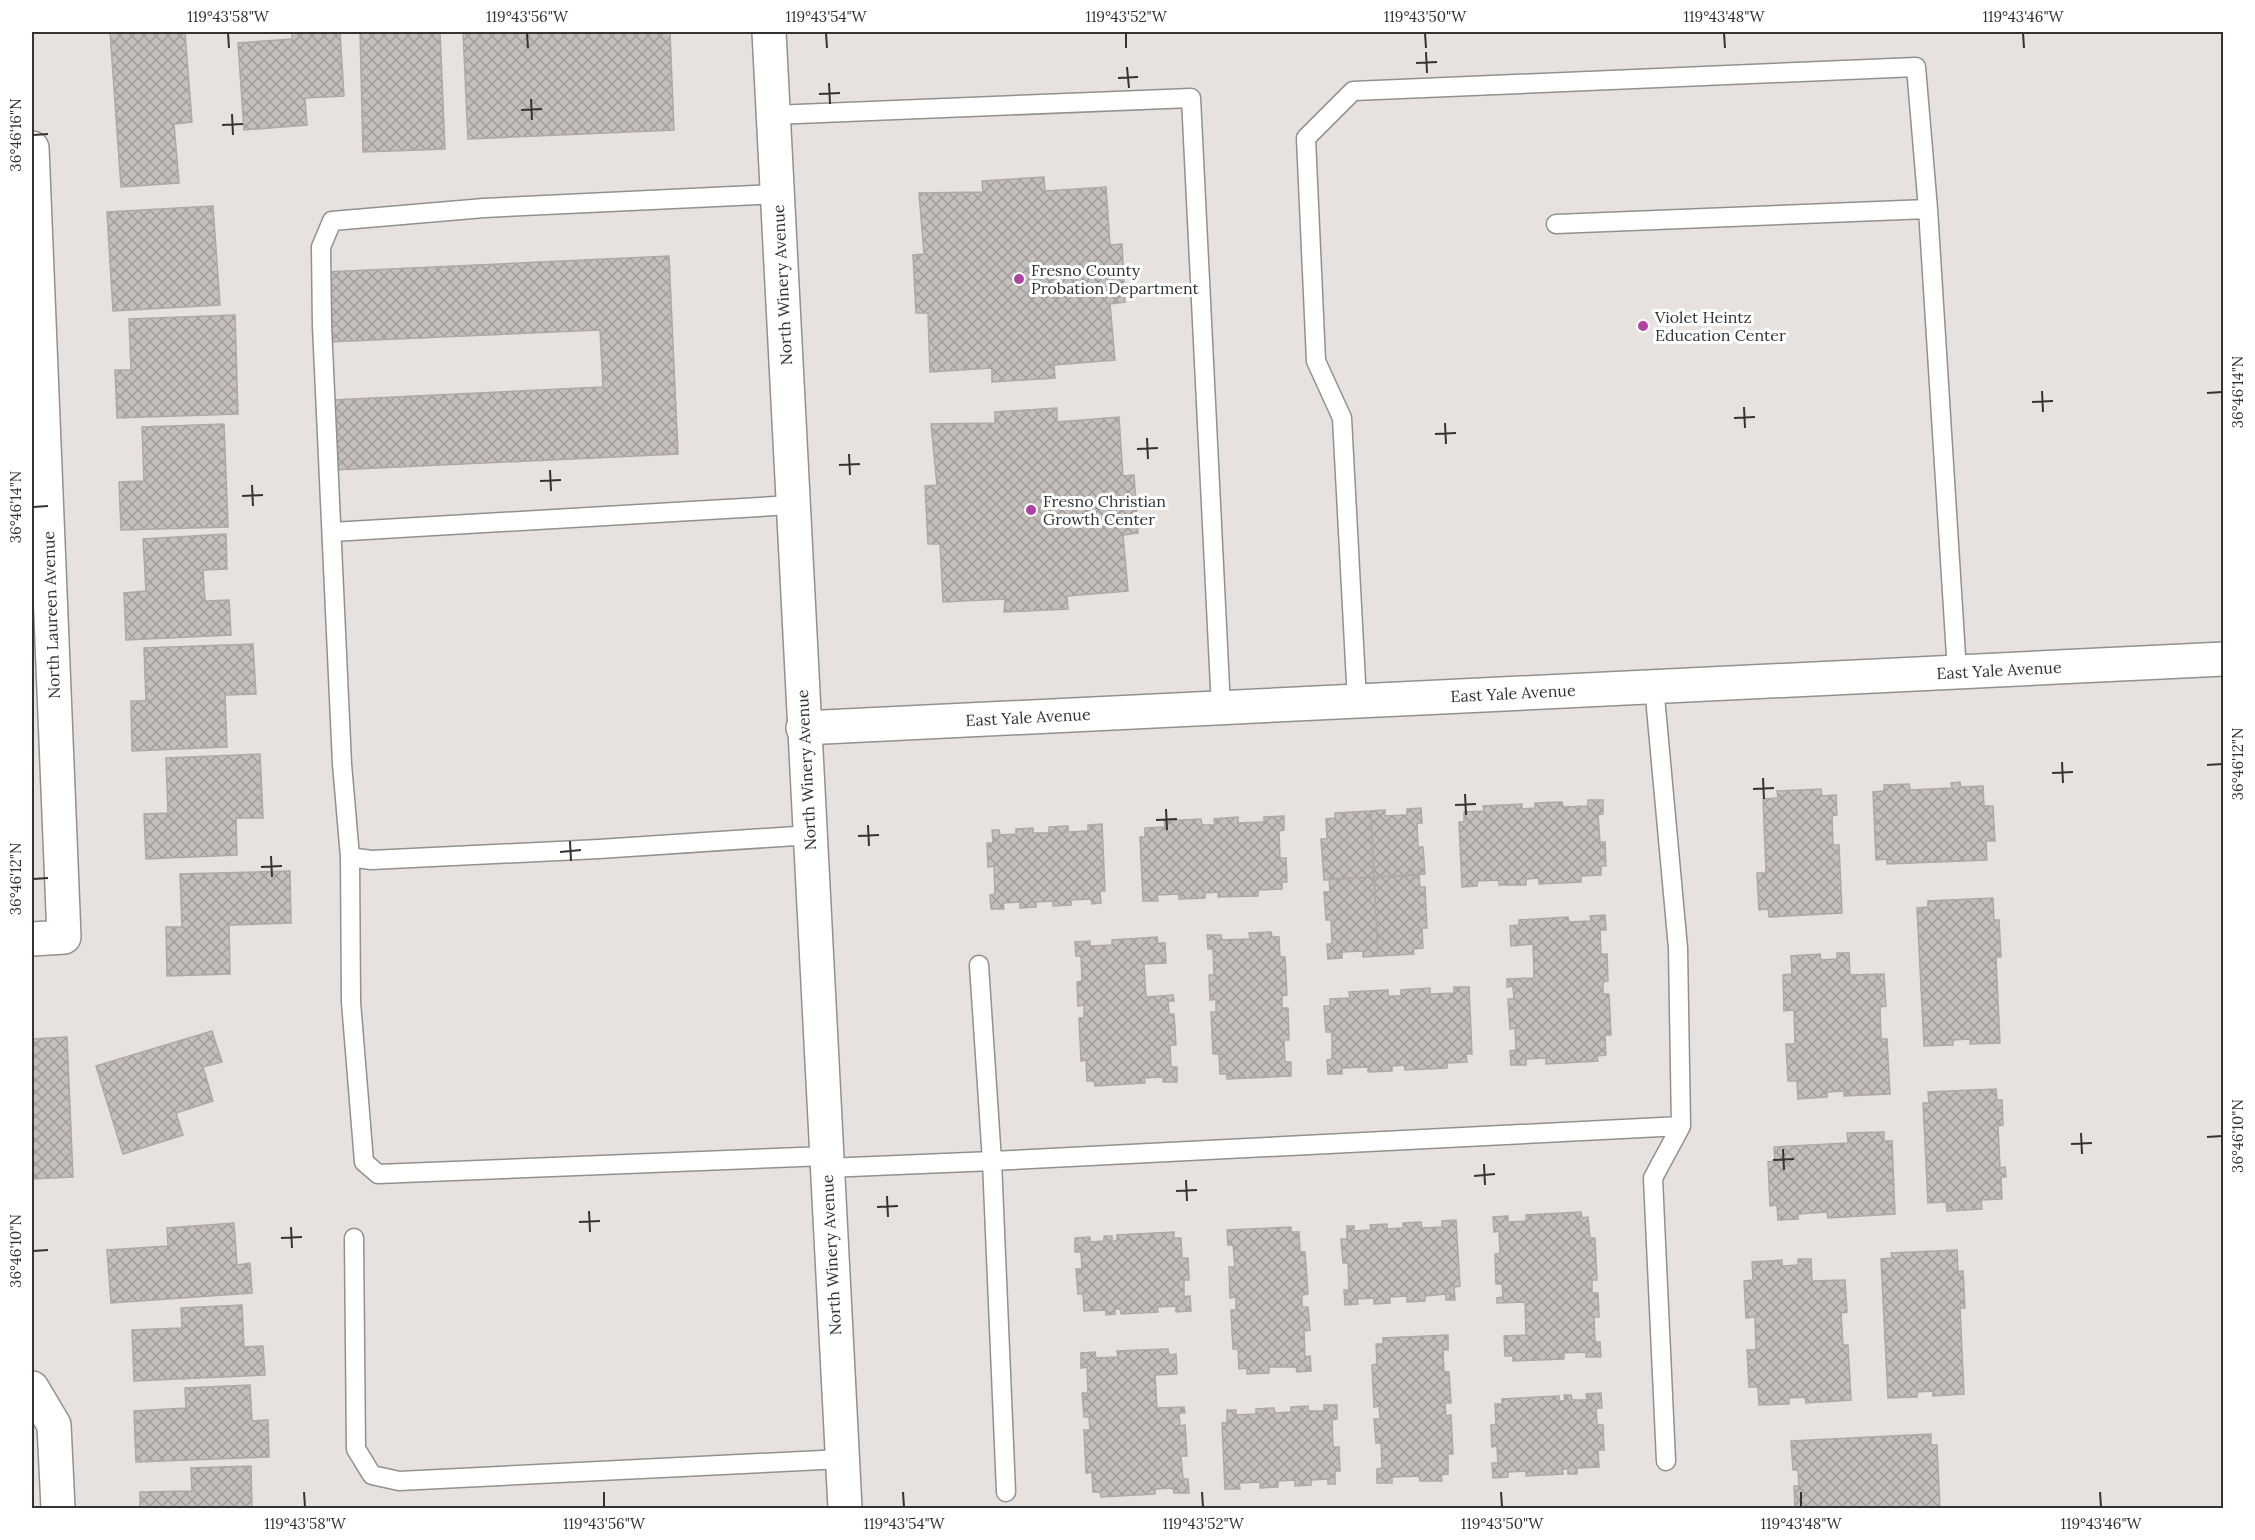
<svg xmlns="http://www.w3.org/2000/svg" width="2255" height="1540" font-family="Lora,serif">
<style>
.building{fill:url(#building-cross-hatch);stroke:#afa9a6;stroke-width:1.5}
.lines{fill:none;stroke-linecap:round;stroke-linejoin:round}
.lane-casing{stroke:#94908c;stroke-width:21}
.street-casing{stroke:#94908c;stroke-width:36}
.secondary-casing{stroke:#94908c;stroke-width:36}
.lane{stroke:#fff;stroke-width:18}
.street{stroke:#fff;stroke-width:33}
.secondary{stroke:#fff;stroke-width:33}
.ticks{fill:none;stroke:#353331;stroke-width:2}
.poi-dot{fill:#af43a3;stroke:#fff;stroke-width:2}
.labels{text-anchor:middle;stroke-width:6;stroke-linejoin:round;paint-order:stroke}
.poi-label{font-size:16px;fill:#353331;stroke:#fff;text-anchor:start}
.street-label{font-size:16px;fill:#353331;stroke:#fff}
.neatline{fill:none;stroke:#353331;stroke-width:2}
.ticks-label{font-size:15px;text-anchor:middle;fill:#353331}
</style>
<defs>
<pattern id="building-cross-hatch" width="8" height="8" patternUnits="userSpaceOnUse" patternTransform="scale(1.5)"><rect width="8" height="8" fill="#c5bfbc"/><path d="M0 0l8 8M0 8l8-8" fill="none" stroke="#a19c99"/></pattern>
</defs>
<rect width="100%" height="100%" fill="#e7e2dd"/>
<!-- building -->
<path class="building" d="M110 32H185L192 122 174 124 179 183 121 187Z
M292 32H340L344 96 305 98 307 125 244 130 238 43 292 39Z
M360 32H440L445 149 363 152Z
M463 32H670L674 130 468 139Z
M1044 177 1045 191 1106 187 1110 245 1122 244 1125 302 1110 304 1115 360 1054 365 1055 378 992 382V368L930 372 928 313H916L913 255 924 254 919 193 983 192 982 181Z
M213 206 220 305 113 311 107 212Z
M669 256 678 454 335 470 332 400 603 387 600 330 329 342 326 272Z
M235 315 238 414 117 418 115 370H131L129 319Z
M1057 408V422L1119 417 1123 476 1134 475 1138 533 1123 535 1128 591 1067 596 1068 609 1004 612 1005 599 943 602 940 544H928L925 486 937 485 931 424 995 423V412Z
M224 424 228 527 121 530 119 482 144 481 142 427Z
M226 534 227 569 203 570 205 601 229 600 231 635 126 640 124 593 146 591 143 539Z
M253 644 256 694 225 695 227 747 132 751 131 701H146L144 648Z
M260 754 263 818H236L237 855 146 859 144 814 168 813 166 758Z
M1960 782 1961 787 1983 786 1984 806H1993L1995 841H1986L1987 860 1887 864V859L1876 860 1873 792 1884 791V785L1909 784 1910 790 1952 788 1951 783Z
M1821 789 1822 796 1836 795 1837 815 1832 816 1833 845H1839L1842 913 1769 917 1768 909 1759 910 1757 873H1766L1763 799 1778 798 1777 791Z
M1588 800H1603V814L1598 815 1600 842H1605L1606 866H1601V875L1581 876V882L1539 884V878L1526 879V885H1499V880L1477 881V886L1462 887 1459 822H1464V812L1484 811 1483 806 1522 804V809L1535 808V803L1562 802 1563 807 1588 806Z
M1421 808 1422 823H1417L1418 847H1423L1425 874 1374 877 1371 811 1385 810V816L1407 815V809Z
M1371 811 1374 877 1324 880 1321 839H1327L1326 819 1335 818V813Z
M1284 816V830L1279 831 1280 858H1286L1287 882H1282V889L1258 890V896L1218 897V892L1205 893V898L1179 899V894L1157 895 1158 901H1143L1140 837H1145V828L1165 827 1164 821 1201 819 1202 825H1215L1214 819 1238 817V823L1264 822V817Z
M1102 824 1105 891H1100L1101 903 1092 904 1091 899 1071 900V905L1053 906V901L1036 902V907L1020 908V902L1003 903 1004 909H991L990 895 995 894 994 866 988 867 987 843H993L992 830H999L1000 835 1016 834V829L1033 828V833H1049V827L1068 826V832L1088 831V825Z
M290 871 291 923 229 925 230 974 167 976 166 927H182L180 874Z
M1419 875 1420 887H1425L1427 928H1422L1423 948 1413 949 1414 954 1378 956 1374 877Z
M1374 877 1378 956 1363 957V951L1342 952V958L1328 959 1327 944H1332L1331 920H1326L1324 892H1330L1329 879Z
M1993 898 1994 920H1999L2001 957H1996L2000 1043 1970 1044V1039L1953 1040V1045L1924 1046 1917 908 1928 907V901Z
M1605 915 1606 930H1600L1601 954H1607L1608 981 1603 982V994H1609L1611 1035H1605L1606 1055 1597 1056 1598 1061 1546 1064V1058L1526 1059V1065H1511L1510 1051 1516 1050 1515 1028 1510 1029 1508 999H1514L1513 986 1507 987V979L1534 978 1533 944 1511 946 1510 926 1519 925V920L1568 917 1569 922 1591 921 1590 916Z
M1271 932 1272 937H1279L1280 957H1285L1287 995 1282 996V1008H1288L1289 1040H1284L1285 1062H1291V1076L1227 1079V1074H1220L1219 1054H1213L1211 1012H1216V999L1210 1000 1209 975H1214L1213 949H1208L1207 935H1221L1222 940 1250 939 1249 933Z
M1157 937 1158 943H1165L1166 963 1144 964 1146 997 1173 995 1174 1001H1168L1169 1014H1174L1176 1045H1170L1171 1067H1177V1082H1163V1077L1144 1078 1145 1083 1095 1086 1094 1081H1087L1086 1060 1081 1061 1079 1018H1084V1005L1078 1006 1077 982 1082 981 1081 956H1076L1075 942 1090 941V946L1112 945V940Z
M1837 953H1849L1850 975 1884 974 1886 1006 1880 1007 1881 1039H1887L1890 1094 1844 1096V1091L1827 1092V1097L1798 1099 1797 1081H1788L1786 1044H1795L1794 1010 1784 1011 1783 975 1792 974 1791 956 1820 954 1821 960 1837 959Z
M1454 987H1469L1472 1054H1466L1467 1062 1447 1063V1068L1405 1070 1404 1065 1392 1066V1071L1368 1072V1067L1342 1068V1074H1328L1327 1060 1332 1059V1032H1326L1324 1006H1330V999L1350 998 1349 992 1388 990V996H1401V990L1430 988V994L1454 993Z
M212 1031 222 1062 203 1067 213 1101 176 1113 183 1135 123 1154 96 1066Z
M67 1037 73 1177 32 1179V1039Z
M1996 1089 1997 1100H2002L2003 1125 1998 1126 2000 1168 2005 1167 2006 1177H2001L2002 1199 1981 1200 1982 1209 1947 1211 1946 1202 1928 1203 1923 1103H1929L1928 1092Z
M1884 1132V1141H1892L1895 1214 1828 1218 1827 1212 1798 1214V1219L1778 1220 1777 1205 1770 1206 1768 1162 1775 1161 1774 1147 1848 1143 1847 1133Z
M1581 1212 1582 1218 1588 1217 1590 1238H1595L1597 1280H1592V1293H1598L1599 1317H1594L1595 1342H1600L1601 1357H1586V1352L1564 1353V1359L1513 1361V1356H1505L1504 1336 1526 1335 1525 1302 1497 1303V1298L1503 1297 1502 1284H1496L1495 1254 1500 1253 1499 1231 1494 1232 1493 1217 1508 1216V1222L1526 1221V1215Z
M1456 1220 1460 1286 1454 1287 1455 1300H1446V1294L1425 1296V1301L1407 1302V1296L1390 1297V1303L1374 1304V1298L1357 1299 1358 1304 1345 1305 1344 1290H1349L1348 1263H1343L1341 1239H1347V1226H1354V1231L1371 1230 1370 1225 1387 1224V1229L1403 1228V1223L1421 1222 1422 1228 1442 1227V1221Z
M234 1223 237 1265 250 1263 252 1293 111 1303 107 1250 168 1246 167 1228Z
M1291 1227V1232H1299L1300 1252H1305L1308 1294 1302 1295V1307H1308L1310 1330 1304 1331 1305 1357 1310 1356 1311 1371 1297 1372 1296 1367H1269V1373L1247 1374V1368L1239 1369 1238 1349H1233L1231 1310H1236V1297L1230 1298 1229 1267H1235L1233 1245H1228L1227 1230Z
M1174 1232V1238H1181L1182 1258H1188L1189 1280H1184V1297L1190 1296 1191 1311 1176 1312V1306L1157 1307 1158 1312 1121 1314 1120 1309H1115V1314L1106 1315V1310L1084 1311 1083 1294H1078L1076 1269H1082L1081 1252H1075V1238L1090 1237V1242L1104 1241V1236H1112V1241H1117V1235Z
M1957 1250 1958 1272 1963 1271 1965 1308H1960L1964 1394 1933 1396V1391L1917 1392V1397L1888 1398 1881 1259 1892 1258 1891 1253Z
M1798 1259H1811L1812 1281 1845 1280 1847 1312 1841 1313 1843 1345H1848L1851 1400 1806 1403 1805 1397 1789 1398V1404L1759 1405 1758 1387H1749L1747 1350H1756L1755 1317 1746 1318 1744 1281 1753 1280 1752 1262 1782 1260V1266L1798 1265Z
M242 1305 244 1347 263 1346 265 1375 134 1381 132 1330 182 1328 181 1308Z
M1448 1335V1350H1443L1444 1372H1449L1451 1403H1445L1446 1416 1451 1415 1453 1454H1448V1474L1441 1475 1442 1481H1420L1419 1476 1392 1477V1483H1377V1469L1382 1468 1381 1443H1376L1374 1419H1380L1379 1406 1374 1407 1372 1365 1377 1364 1376 1344H1383V1338Z
M1168 1349 1169 1355 1176 1354 1177 1374 1155 1375 1157 1408 1184 1407 1185 1413H1179L1180 1426 1185 1425 1187 1456H1181L1183 1479H1188L1189 1493H1174L1173 1488 1155 1489V1494L1101 1497 1100 1492H1093L1092 1472 1086 1473 1084 1430H1090L1089 1417H1084L1082 1393H1088L1087 1367 1081 1368V1353L1095 1352 1096 1358 1118 1357 1117 1351Z
M250 1385 252 1421 268 1420 269 1457 136 1462 134 1411 186 1408 185 1388Z
M1601 1393 1602 1408H1596L1597 1425H1603L1604 1450H1598L1599 1467 1577 1468V1474H1568V1469H1562L1563 1474 1526 1476V1471L1508 1472V1477L1493 1478 1492 1463H1498L1497 1446 1492 1447 1491 1425 1496 1424 1495 1404H1502V1399L1559 1396V1401H1565L1564 1395H1571L1572 1400H1587L1586 1394Z
M1324 1405H1337V1419L1332 1420 1333 1447H1339L1340 1471H1335V1484H1328V1479L1311 1480V1485L1295 1486V1480L1278 1481V1487L1260 1488V1482L1239 1483 1240 1489H1225L1222 1423H1227V1410H1236V1415L1256 1414V1409L1274 1408 1275 1413 1291 1412V1407L1308 1406V1411H1324Z
M1931 1434V1445H1937L1940 1508H1795L1794 1486H1799L1798 1470H1793L1791 1441Z
M251 1466 252 1508H140V1492L192 1491 191 1468Z"/>
<g class="lines">
<!-- lane casing -->
<g class="lane-casing">
<path id="lane" d="M773 115 1191 98 1221 708
M777 194 484 208 332 221 321 247 322 326 342 764 350 857 371 860 599 849 811 835
M1556 224 1928 209
M332 532 792 505
M1654 686 1678 948 1681 1126 1653 1178 1666 1461
M1357 701 1342 418 1316 361 1306 138 1353 91 1916 67 1928 209 1957 672
M350 857 351 1002 364 1162 378 1174 826 1156
M979 965 992 1161 1681 1126
M827 1168 992 1161 1006 1492
M354 1238 356 1449 372 1475 399 1481 842 1459"/>
</g>
<!-- street casing -->
<g class="street-casing">
<path id="street" d="M32 148 64 937 32 939
M803 728 2224 659
M32 1388 54 1425 58 1508"/>
</g>
<!-- secondary casing -->
<g class="secondary-casing">
<path id="secondary" d="M769 32 845 1508"/>
</g>
<!-- lane -->
<use href="#lane" class="lane"/>
<!-- street -->
<use href="#street" class="street"/>
<!-- secondary -->
<use href="#secondary" class="secondary"/>
</g>
<!-- ticks -->
<path class="ticks" d="M228 33 229 48M527 33 528 48M826 33 827 48M1126 33V48M1425 33 1426 48M1724 33 1725 48M2023 33 2024 48M1426 52 1427 73M1416 63 1437 62M1127 67 1129 88M1118 78 1138 77M829 83 830 104M819 94 840 93M531 99 532 120M521 110 542 109M232 114 233 135M222 125 243 124M33 135 48 134M2042 391 2043 412M2207 393 2222 392M2032 402 2053 401M1744 407 1745 428M1734 418 1755 417M1445 423 1446 444M1435 434 1456 433M1147 438 1148 459M1137 449 1158 448M849 454 850 475M839 465 860 464M550 470 551 491M540 481 561 480M252 485 253 506M242 496 263 495M33 507 48 506M2062 762 2063 783M2207 765 2222 764M2052 773 2073 772M1763 778 1764 799M1753 789 1774 788M1465 794 1466 815M1455 805 1476 804M1166 809 1167 830M1156 820 1177 819M868 825 869 846M858 836 879 835M570 841 571 861M560 852 581 850M271 856 272 877M261 867 282 866M33 879 48 878M2081 1133 2082 1154M2207 1137 2222 1136M2071 1144 2092 1143M1783 1149 1784 1170M1773 1160 1794 1159M1484 1164 1485 1185M1474 1176 1495 1174M1186 1180 1187 1201M1176 1191 1197 1190M887 1196 888 1217M877 1207 898 1206M589 1211 590 1232M579 1222 600 1221M291 1227 292 1248M281 1238 302 1237M33 1251 48 1250M304 1492 305 1507M604 1492V1507M903 1492 904 1507M1202 1492 1203 1507M1501 1492 1502 1507M1801 1492V1507M2100 1492 2101 1507"/>
<!-- markers -->
<g class="poi-dot">
<circle cx="1019" cy="279" r="6"/>
<circle cx="1643" cy="326" r="6"/>
<circle cx="1031" cy="510" r="6"/>
</g>
<g class="labels">
<!-- poi labels -->
<g class="poi-label">
<text x="1031" y="276">Fresno County<tspan x="1031" dy="18">Probation Department</tspan></text>
<text x="1655" y="323">Violet Heintz<tspan x="1655" dy="18">Education Center</tspan></text>
<text x="1043" y="507">Fresno Christian<tspan x="1043" dy="18">Growth Center</tspan></text>
</g>
<!-- street labels -->
<g class="street-label">
<text transform="translate(782 285) rotate(-93)" y="6">North Winery Avenue</text>
<text transform="translate(51 615) rotate(-92)" y="6">North Laureen Avenue</text>
<text transform="translate(1999 670) rotate(-3)" y="6">East Yale Avenue</text>
<text transform="translate(1513 693) rotate(-3)" y="6">East Yale Avenue</text>
<text transform="translate(1028 717) rotate(-3)" y="6">East Yale Avenue</text>
<text transform="translate(806 770) rotate(-93)" y="6">North Winery Avenue</text>
<text transform="translate(831 1255) rotate(-93)" y="6">North Winery Avenue</text>
</g>
</g>
<!-- border -->
<rect width="2255" height="1540" fill="none" stroke="#ffffff" stroke-width="66"/>
<rect x="33" y="33" width="2189" height="1474" class="neatline"/>
<g class="ticks-label">
<text x="228" y="22">119°43'58"W</text>
<text x="527" y="22">119°43'56"W</text>
<text x="826" y="22">119°43'54"W</text>
<text x="1126" y="22">119°43'52"W</text>
<text x="1425" y="22">119°43'50"W</text>
<text x="1724" y="22">119°43'48"W</text>
<text x="2023" y="22">119°43'46"W</text>
<text transform="translate(16 135) rotate(-90)" y="5">36°46'16"N</text>
<text transform="translate(2238 392) rotate(-90)" y="5">36°46'14"N</text>
<text transform="translate(16 507) rotate(-90)" y="5">36°46'14"N</text>
<text transform="translate(2238 764) rotate(-90)" y="5">36°46'12"N</text>
<text transform="translate(16 879) rotate(-90)" y="5">36°46'12"N</text>
<text transform="translate(2238 1136) rotate(-90)" y="5">36°46'10"N</text>
<text transform="translate(16 1251) rotate(-90)" y="5">36°46'10"N</text>
<text x="305" y="1529">119°43'58"W</text>
<text x="604" y="1529">119°43'56"W</text>
<text x="904" y="1529">119°43'54"W</text>
<text x="1203" y="1529">119°43'52"W</text>
<text x="1502" y="1529">119°43'50"W</text>
<text x="1801" y="1529">119°43'48"W</text>
<text x="2101" y="1529">119°43'46"W</text>
</g>
</svg>
